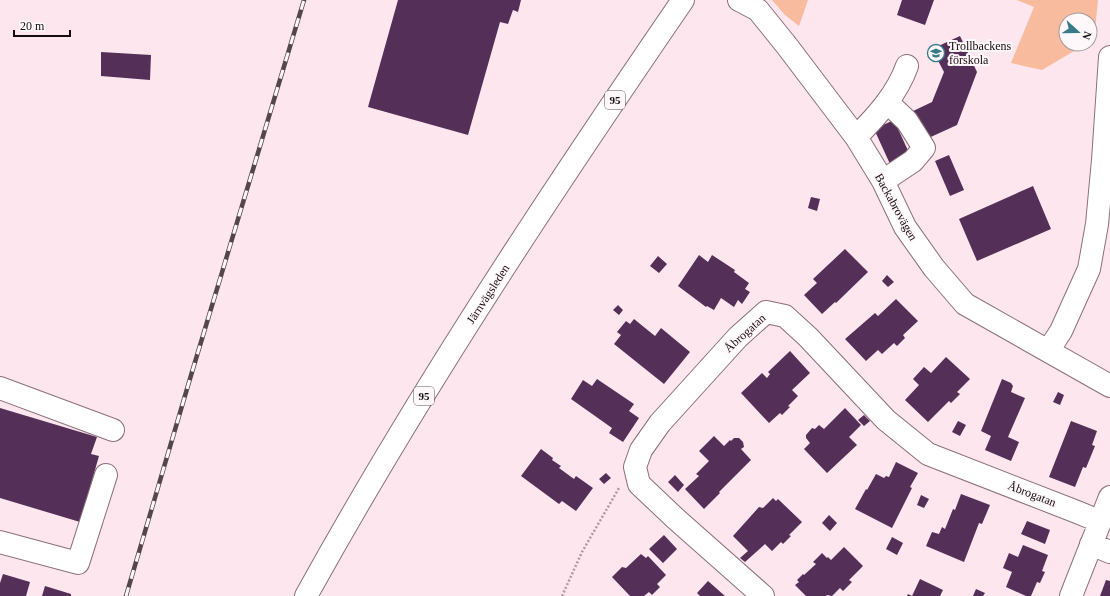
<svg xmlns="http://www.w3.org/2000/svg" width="1110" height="596" font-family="Georgia,serif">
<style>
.green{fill:#f8bb9d}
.building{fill:#542f57}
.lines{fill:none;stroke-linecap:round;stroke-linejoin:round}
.minor-casing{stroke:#8a6f7a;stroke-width:24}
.major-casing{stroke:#8a6f7a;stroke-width:24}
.path{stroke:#ac99a1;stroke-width:2.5;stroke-dasharray:2 2;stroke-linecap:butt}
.minor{stroke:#fff;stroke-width:22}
.major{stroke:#fff;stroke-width:22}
.rail-casing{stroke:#54474c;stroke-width:4.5}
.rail{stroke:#fff8fb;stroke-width:3;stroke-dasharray:9;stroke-linecap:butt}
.labels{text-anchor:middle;stroke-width:4;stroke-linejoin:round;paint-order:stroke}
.shield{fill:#fff8fb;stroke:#5b5356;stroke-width:1}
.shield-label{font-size:11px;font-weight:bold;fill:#150c10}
.poi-label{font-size:12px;fill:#150c10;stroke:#fff8fb;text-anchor:start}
.street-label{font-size:12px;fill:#150c10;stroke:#fff8fb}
</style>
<rect width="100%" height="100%" fill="#fee6ef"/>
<!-- green -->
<path class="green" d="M772 0H808L799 26 785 15Z
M1017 0H1098L1094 40 1090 42V20H1066V44H1086L1042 70 1011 63 1034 7Z"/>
<!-- building -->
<path class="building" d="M398 0H521L518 12 513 10 508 24 500 22 468 135 368 107Z
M902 0H934L925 25 897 15Z
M960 36 977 72 957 125 922 141 909 113 932 102 944 72 932 49Z
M101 52 151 55 150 80 101 76Z
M894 120 910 155 890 164 874 129Z
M949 155 964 190 950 196 935 161Z
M1033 186 1051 229 977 261 959 219Z
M811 197 820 199 817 211 808 208Z
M845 249 868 272 836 303 835 302 822 314 804 295 817 283 813 279Z
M699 255 708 262 712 255 735 270 734 272 749 283 745 289 750 292 742 304 738 300 734 307 721 298 714 310 707 306 706 307 678 286Z
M658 256 667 264 659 273 650 266Z
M887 275 894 282 888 287 882 281Z
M896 299 918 321 903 335 905 338 897 346 894 343 882 354 878 350 866 361 845 339 875 313 878 316Z
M618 305 623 310 619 315 613 310Z
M634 319 655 336 661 328 690 352 664 384 614 344 621 335 617 332 626 321 630 324Z
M790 351 810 373 792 390 798 396 788 406 790 407 782 415 780 413 769 423 741 393 762 373 767 378 770 374 768 372Z
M946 357 970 379 957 392 960 394 951 403 949 401 928 422 905 400 919 385 913 379 924 367 931 373Z
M597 379 634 404 629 411 639 418 623 442 609 433 612 428 571 399 583 380 592 386Z
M1002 379 1011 383 1013 386 1011 392 1025 398 1008 437 1019 442 1011 461 985 450 991 436 981 431Z
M1058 392 1064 395 1060 405 1053 402Z
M0 408 97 437 91 454 99 456 80 522 0 498Z
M845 408 861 425 849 437 857 445 827 473 804 449 810 443 806 438V435L812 428 815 429 819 425 824 429Z
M864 415 870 421 864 426 858 420Z
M958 421 966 425 960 436 952 432Z
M1071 421 1097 431 1092 445 1095 446 1086 468 1083 467 1075 487 1049 477Z
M714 436 724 446 730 440 731 441 734 438H739L743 442 744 447 741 449 751 460 719 492 720 493 704 509 685 489 699 476 696 474 709 461 699 451Z
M541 449 553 458 552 460 561 466 559 468 574 479 576 476 593 488 576 511 562 501 559 504 521 476Z
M896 462 918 473 910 487 912 488 892 528 855 509 866 489 867 490 876 474 884 478 886 476 889 477Z
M606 473 611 478 604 484 599 479Z
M675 475 684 485 678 492 668 482Z
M961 494 990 505 982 524 979 523 964 562 926 546 932 532 939 534 942 527 945 529 953 509 955 510Z
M921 495 929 499 924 508 917 505Z
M773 498 776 501 778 499 802 522 789 535 791 536 783 544 781 542 772 551 765 544 745 562 740 558 748 551 733 536 759 507 763 508Z
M829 515 837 523 830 531 822 523Z
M1027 521 1050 530 1045 544 1021 534Z
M664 535 677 549 663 563 649 549Z
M892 537 903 543 897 555 886 549Z
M1023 545 1048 555 1042 571 1045 572 1040 583 1037 582 1031 596H1026L1006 587 1012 572 1003 568 1009 553 1018 557Z
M844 547 863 566 849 580 852 582 843 591 840 588 832 596 827 595 826 596H806L795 585 799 582 797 580 803 574 804 575 816 564 813 562 822 553 827 558 828 557 831 560Z
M641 554 646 558 648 556 666 575 657 584 660 587 652 595 649 592 644 596H630L612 577 622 567 626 568Z
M3 574 30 582 26 596H0V583Z
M920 579 943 590 940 596H907L908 594 912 596Z
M1106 580 1110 581V596H1100Z
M708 581 725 596H700L697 593Z
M45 586 71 594V596H42Z
M976 589 985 593 983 596H973Z"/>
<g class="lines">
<!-- minor casing -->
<g class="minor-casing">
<path id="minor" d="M739 0 758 10 787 46 856 137 883 181 905 227 934 268 965 304 1110 386
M856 137C877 116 897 94 907 66
M883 181 913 161 924 148 907 121 887 102
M1048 351 1061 331 1089 269 1097 224 1103 160 1110 57
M0 388 113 430
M0 542 78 563 106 475
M1091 544 1110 552
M763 596 676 519 639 484 635 467 641 450 660 423 738 337 766 312 785 316 808 337 886 420 928 454 1077 512 1099 521
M1071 596 1110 497"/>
</g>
<!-- major casing -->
<g class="major-casing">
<path id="major" d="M306 596C420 390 550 194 683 0"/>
</g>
<!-- path -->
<path class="path" d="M562 596 582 552 619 488"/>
<!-- minor -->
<use href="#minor" class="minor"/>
<!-- major -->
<use href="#major" class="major"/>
<!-- rail casing -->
<g class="rail-casing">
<path id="rail" d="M126 596 192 372 304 0"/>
</g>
<!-- rail -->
<use href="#rail" class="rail"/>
</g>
<!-- icons -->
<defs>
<g id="school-ring" transform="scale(0.9)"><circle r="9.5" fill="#fff8fb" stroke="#367b88" stroke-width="1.5"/><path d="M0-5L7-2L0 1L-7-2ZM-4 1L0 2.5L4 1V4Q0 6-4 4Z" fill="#367b88"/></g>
</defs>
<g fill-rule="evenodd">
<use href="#school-ring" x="936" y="53"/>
</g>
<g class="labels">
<!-- shield labels -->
<g class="shield">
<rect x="605" y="91" width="20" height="18" rx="3"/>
<rect x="414" y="387" width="20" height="18" rx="3"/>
</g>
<g class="shield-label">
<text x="615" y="104">95</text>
<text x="424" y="400">95</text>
</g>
<!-- poi labels -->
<g class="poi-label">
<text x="949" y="50">Trollbackens<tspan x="949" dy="14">förskola</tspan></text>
</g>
<!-- street labels -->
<g class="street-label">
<text transform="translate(896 207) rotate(61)" y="4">Backabrovägen</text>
<text transform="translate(488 294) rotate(-57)" y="4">Järnvägsleden</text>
<text transform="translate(745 333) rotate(-42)" y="4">Åbrogatan</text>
<text transform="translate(1032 494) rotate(21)" y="4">Åbrogatan</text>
</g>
</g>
<!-- north arrow -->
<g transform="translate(1078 32) rotate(111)"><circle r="19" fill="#fff8fb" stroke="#a19a9d"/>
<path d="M0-3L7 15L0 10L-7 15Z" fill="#367b88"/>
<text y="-6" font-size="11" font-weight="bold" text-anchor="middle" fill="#150c10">N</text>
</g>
<!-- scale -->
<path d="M14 30v6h56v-6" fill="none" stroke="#150c10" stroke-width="2"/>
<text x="20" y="30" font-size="12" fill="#150c10" stroke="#fff8fb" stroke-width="3" paint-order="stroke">20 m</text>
</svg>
